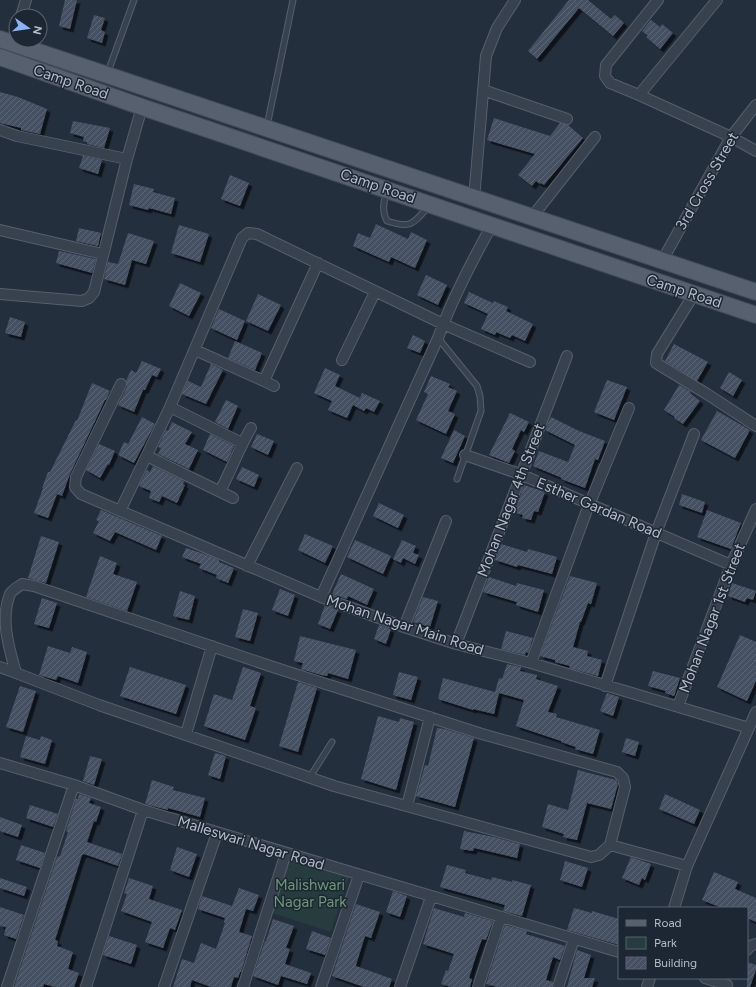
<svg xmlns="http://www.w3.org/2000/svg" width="756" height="987" font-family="Figtree,sans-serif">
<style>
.park{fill:#263c3f}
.building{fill:url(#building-hatch);filter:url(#shadow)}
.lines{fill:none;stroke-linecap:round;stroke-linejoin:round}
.service-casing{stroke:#565f6c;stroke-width:7}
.minor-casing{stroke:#565f6c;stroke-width:12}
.primary-casing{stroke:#414a57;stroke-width:18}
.service{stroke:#38414e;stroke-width:5}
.minor{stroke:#38414e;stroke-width:10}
.primary{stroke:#56606e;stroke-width:16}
.labels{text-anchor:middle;stroke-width:3;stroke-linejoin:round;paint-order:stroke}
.street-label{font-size:15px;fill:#b4bcc9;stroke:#1d2633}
.park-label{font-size:15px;fill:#6b9a76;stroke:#1d2633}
</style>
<defs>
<pattern id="building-hatch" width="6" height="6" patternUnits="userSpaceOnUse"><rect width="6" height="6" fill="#455162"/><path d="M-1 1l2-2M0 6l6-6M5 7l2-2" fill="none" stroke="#5d6877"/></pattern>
<filter id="shadow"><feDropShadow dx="3.5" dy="3.5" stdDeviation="0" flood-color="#0009"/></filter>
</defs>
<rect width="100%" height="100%" fill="#242f3e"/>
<!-- park -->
<path class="park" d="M291 855 349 877 331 932 272 913Z"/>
<!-- building -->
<path class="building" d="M65 0H77L70 29 59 26Z
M569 0H588L611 19 615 15 624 23 613 36 579 8 537 59 528 51Z
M94 15 105 18 101 30 105 32 102 43 87 38Z
M651 20 660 27 662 24 673 33 660 49 646 37 648 36 642 31Z
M0 92 18 97 47 109 40 134 21 130V128L0 123Z
M494 118 550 136 560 123 568 125 583 138 544 185 541 183 540 184 536 181 532 186 518 175 535 154 487 140Z
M73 121 110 128 104 148 87 144V142L83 141 84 137 70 133Z
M83 156 102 160 98 174 79 168Z
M230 175 249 183 240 206 221 199Z
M134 184 154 189 153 192 175 198 171 214 149 208 148 210 129 205Z
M376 224 408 239 411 232 427 240 415 268 391 257 389 262 353 246 358 233 370 238Z
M179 225 209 234 200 262 171 253Z
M79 228 101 233 98 246 76 241Z
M128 233 154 241 146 264 132 260 125 285 104 279 108 262 118 264Z
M59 251 96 259 92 273 56 263Z
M426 275 447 285 438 305 417 295Z
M180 283 201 293 189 316 169 306Z
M469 292 493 303 494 301 508 307 506 311 533 324 525 341 512 335 510 338 496 332 495 335 481 329 488 314 464 303Z
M258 294 281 305 268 331 246 321Z
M219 309 245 321 237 340 211 328Z
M10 317 25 322 21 337 5 333Z
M413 335 425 341 420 353 407 348Z
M235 341 262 353 255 370 228 358Z
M674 344 708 362 697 381 665 361Z
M142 361 161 369 157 377 152 375 145 390H143L134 412 118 405 127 387 126 381 131 370 136 373Z
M211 364 223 370 206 404 182 394 188 381 201 387Z
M325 368 340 375 335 386 360 398 362 393 380 401 374 412 366 408 364 411 353 405 347 418 328 410 332 401 314 393Z
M729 372 742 380 733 396 720 388Z
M431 376 450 384 448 387 457 391 448 411 455 414 446 434 416 420 428 394 424 392Z
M607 380 627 387 614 420 594 412Z
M92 383 110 391 106 400H105L70 474 62 496 57 494 48 518 34 513 43 488H42L48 472H50L76 420 77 421Z
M679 385 691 392 690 393 700 401 683 424 674 418 675 417 664 410Z
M226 400 238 406 228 429 215 422Z
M717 411 750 430 735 458 701 440Z
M510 413 529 422 524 432 521 430 512 449 515 451 509 463 489 455Z
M142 417 155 424 134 463 118 455 124 442 128 444Z
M551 417 579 431 605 441 598 460 595 459 585 488 561 479 562 478 533 466 539 451 568 462 575 445 545 430Z
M172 422 192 432 185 444 198 450 189 469 158 454 161 448 158 447 166 430 168 431Z
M454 430 465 436 453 463 441 458Z
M210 434 234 446 227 462 203 450Z
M257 434 274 441 268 455 251 447Z
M99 444 115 451 109 465 108 464 100 478 86 470Z
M153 466 184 481 183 484 185 485 177 503 162 496 159 502 149 498 151 491 139 486 147 470 150 472Z
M242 467 259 475 254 487 236 479Z
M524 485 545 492 538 512 534 511 531 520 522 518 523 515 516 513 517 507H516Z
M682 494 705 502 702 513 679 505Z
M379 503 404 515 398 528 373 516Z
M101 510 162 536 156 550 115 532 110 541 93 533 99 521 96 520Z
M707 510 741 523 731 549 697 537Z
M305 534 333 546 325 563 298 550Z
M41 536 59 542 46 583 28 578Z
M355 540 391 556 383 574 347 557Z
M402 540 416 546 413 553 419 555 415 564 403 558 401 563 393 559Z
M501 544 527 552 528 549 557 557 552 574 518 565 517 567 495 560Z
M186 548 210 556 219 560V562L234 568 228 583 216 578 217 575 199 568 201 564 182 557Z
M100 556 117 563 113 574 137 582 127 611 86 597Z
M341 574 374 589 367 605 348 596 347 599 332 594Z
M570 576 597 583 591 604 588 603 581 622H580L573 647 588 651 587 656 602 660 598 676 569 668 570 666 555 662V660L540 656Z
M489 577 516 586 517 583 544 590 538 612 516 605 517 602 483 592Z
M732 583 756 591 753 600 747 598 745 602 728 596Z
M280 589 295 595 288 616 272 610Z
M180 591 195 596 189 620 173 616Z
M423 597 438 601 430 627 413 622Z
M42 598 57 603 49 628 34 624Z
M325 605 338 610 330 629 318 624Z
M243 609 258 613 250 641 235 637Z
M379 625 391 629 386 644 374 639Z
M506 631 533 638 528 653 526 652 525 655 501 649Z
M740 635 756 642V681L747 701 717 687Z
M300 636 356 650 348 679 328 673 327 676 321 675 301 669 303 663 294 661Z
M48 646 70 653 72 647 87 652 78 683 58 676 56 680 39 675Z
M507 664 521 667 520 671 537 675 536 679 558 686 548 712 557 714 556 717 600 730 593 754 575 749 576 747 561 742V741L516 726 524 700 499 693 494 714 473 709V710L438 699 443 678 495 692 499 678 502 679Z
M130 667 186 685 176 714 120 696Z
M243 667 261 673 250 706 256 708 245 740 204 726 214 694 232 700Z
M653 671 680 678 674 696 665 693 666 691 648 686Z
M399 672 418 677 411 700 393 695Z
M298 682 317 688 298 752 279 746Z
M20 686 36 691 23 732 6 727Z
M607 693 619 697 613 716 600 711Z
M378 716 399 722 400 718 414 722 396 790 361 779Z
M437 728 445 729 474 738 455 807 416 796 425 765 428 766Z
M26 736 40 740 41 736 52 740 45 764 20 757Z
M626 738 639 742 635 756 622 752Z
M215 753 226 756 220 779 208 775Z
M90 756 102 759 94 785 83 781Z
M578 770 616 780 618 784 611 809 587 803 577 840 563 837 564 834 542 827 548 804 568 810Z
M152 780 174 787 173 790 205 798 200 817 168 808V810L145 804Z
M79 794 91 798 89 803 101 807 96 822 94 821 87 842 122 854 118 866 84 854 82 855 55 940 58 941 57 946 73 952 68 969 79 973 74 987H55L44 984 43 987H14L57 857 60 856 68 832 66 831 76 799H78Z
M665 794 700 810 694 824 659 809Z
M30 805 58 814 53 827 26 818Z
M0 817 22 825 18 837 0 831Z
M464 831 494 837 520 844 517 858 474 848 473 851 460 849Z
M21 845 45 853 40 868 16 860Z
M177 847 197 854 189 877 170 870Z
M631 857 651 864 645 880 642 878 639 885 622 878Z
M565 861 588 868 582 887 560 880Z
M447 865 466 870 465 873 491 880 492 877 512 882V880L531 885 522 916 503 911 505 905 440 887Z
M714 872 738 882 735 889 756 898V922L747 918V908H722L702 900Z
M0 878 27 887 24 896 0 888Z
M129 878 153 886 149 899 182 910 175 930 170 928 163 948 145 942 152 922 121 911 127 894 124 893Z
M239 888 259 895 253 911 246 909 239 932 252 936 241 972H240L238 978 234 977 231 987H211L192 980 190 987H173L182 959 194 963 201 943 216 949 225 923 224 922 225 918 198 909 202 896 232 906Z
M393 891 407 896 400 917 386 912Z
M356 904 380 912 371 938 365 936 356 965V966L392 979 389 987H364L332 976Z
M0 907 24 915 16 939 4 935 6 927 0 926Z
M434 908 464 917 465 913 493 921 486 940 482 939 476 956 469 978 472 979 470 987H451L441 984 446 970 448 971 454 954 423 944Z
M574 908 592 913V911L619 919V945L567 930Z
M273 919 294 926 286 948 290 949 285 964 311 973 307 984 281 976 278 985 253 976 265 941H266Z
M505 925 527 931 526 934 565 946 560 960 553 957 546 980 553 982 552 987H497L486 984Z
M312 931 331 938 325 955 306 949Z
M109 936 137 945 131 964 103 955Z
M577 950 591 955 584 978H595L592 987H567Z
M747 962 756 965V970L750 987H747Z"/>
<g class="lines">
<!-- service casing -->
<g class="service-casing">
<path id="service" d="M108 72 134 0
M267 126 293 0
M387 192C383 202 382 212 387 221 411 229 413 224 429 206
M438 338 477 386 480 396 481 411 457 479
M310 777 332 742"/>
</g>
<!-- minor casing -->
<g class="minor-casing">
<path id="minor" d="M717 0 639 95 731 137 756 151
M21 16 26 0
M483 90 567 119
M639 95 610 83 605 76 606 65 658 0
M0 130 17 136 127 159
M474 199 486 56 497 28 515 0
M532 217 595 137
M0 230 103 254
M662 261 731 137 756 105
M0 294 82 301 89 298 94 292 127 159 142 107
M694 294 657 354 656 363 707 394 756 426
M195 350 264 381 318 263
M342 360 375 292
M264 381 274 386
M121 384 76 477 75 487 81 494 321 597 404 627 456 644 531 663 749 728
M170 407 242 443
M465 455 520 474 731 565
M147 456 233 498
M220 491C231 471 239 448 251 428
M120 511 170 407 242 238 248 233 257 234 443 324 530 362
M247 566 297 468
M321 597 438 338C452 299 472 261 492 225
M404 627 446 521
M456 644 567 356
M531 663 587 510 629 408
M0 667 16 673
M605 686 656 533 694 434
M678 706 731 565 756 509
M186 734 212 646
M0 763 74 785 143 810 619 952
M407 806 430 717
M610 845 599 855 591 857 334 786 99 705 16 673C9 648 0 619 10 594 12 590 18 587 22 584L34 586 273 667 482 734 617 772 623 778 625 787 610 845 687 866
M674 908 687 866 756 712
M747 950 750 946 756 944
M705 978 727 985
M7 987 74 785
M86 987 143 810
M164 987 217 833
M243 987 286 853
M321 987 359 875
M400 987 431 897
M478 987 501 917
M558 987 574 939
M647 987 650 978"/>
</g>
<!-- primary casing -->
<g class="primary-casing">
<path id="primary" d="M0 39 756 292
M0 57 142 107 756 315"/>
</g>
<!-- service -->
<use href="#service" class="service"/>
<!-- minor -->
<use href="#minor" class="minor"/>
<!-- primary -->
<use href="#primary" class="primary"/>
</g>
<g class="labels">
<!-- street labels -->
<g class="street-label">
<text transform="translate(71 82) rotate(19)" y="5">Camp Road</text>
<text transform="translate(707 181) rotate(-60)" y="5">3rd Cross Street</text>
<text transform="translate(378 186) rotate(19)" y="5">Camp Road</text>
<text transform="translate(684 291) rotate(18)" y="5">Camp Road</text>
<text transform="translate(511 500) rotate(-69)" y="5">Mohan Nagar 4th Street</text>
<text transform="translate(599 508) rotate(23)" y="5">Esther Gardan Road</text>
<text transform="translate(712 618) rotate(-69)" y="5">Mohan Nagar 1st Street</text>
<text transform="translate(405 625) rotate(18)" y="5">Mohan Nagar Main Road</text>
<text transform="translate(251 843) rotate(17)" y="5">Malleswari Nagar Road</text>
</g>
<!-- park labels -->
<g class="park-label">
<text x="310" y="890">Malishwari<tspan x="310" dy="17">Nagar Park</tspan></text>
</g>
</g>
<!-- legend -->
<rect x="618" y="907" width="130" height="72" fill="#1d2633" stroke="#59626f"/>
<rect x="626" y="920" width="20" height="6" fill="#56606e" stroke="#59626f"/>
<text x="654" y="927" font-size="12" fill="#b4bcc9">Road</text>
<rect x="626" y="937" width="20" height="12" fill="#263c3f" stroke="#59626f"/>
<text x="654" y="947" font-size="12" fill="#b4bcc9">Park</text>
<rect x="626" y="957" width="20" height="12" fill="url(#building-hatch)" stroke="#59626f"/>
<text x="654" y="967" font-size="12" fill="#b4bcc9">Building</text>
<!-- north arrow -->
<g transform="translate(28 28) rotate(103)"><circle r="19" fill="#1d2633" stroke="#59626f"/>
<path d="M0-3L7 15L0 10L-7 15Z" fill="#8ab4f8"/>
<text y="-6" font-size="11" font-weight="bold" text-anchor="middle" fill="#b4bcc9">N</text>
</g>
</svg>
